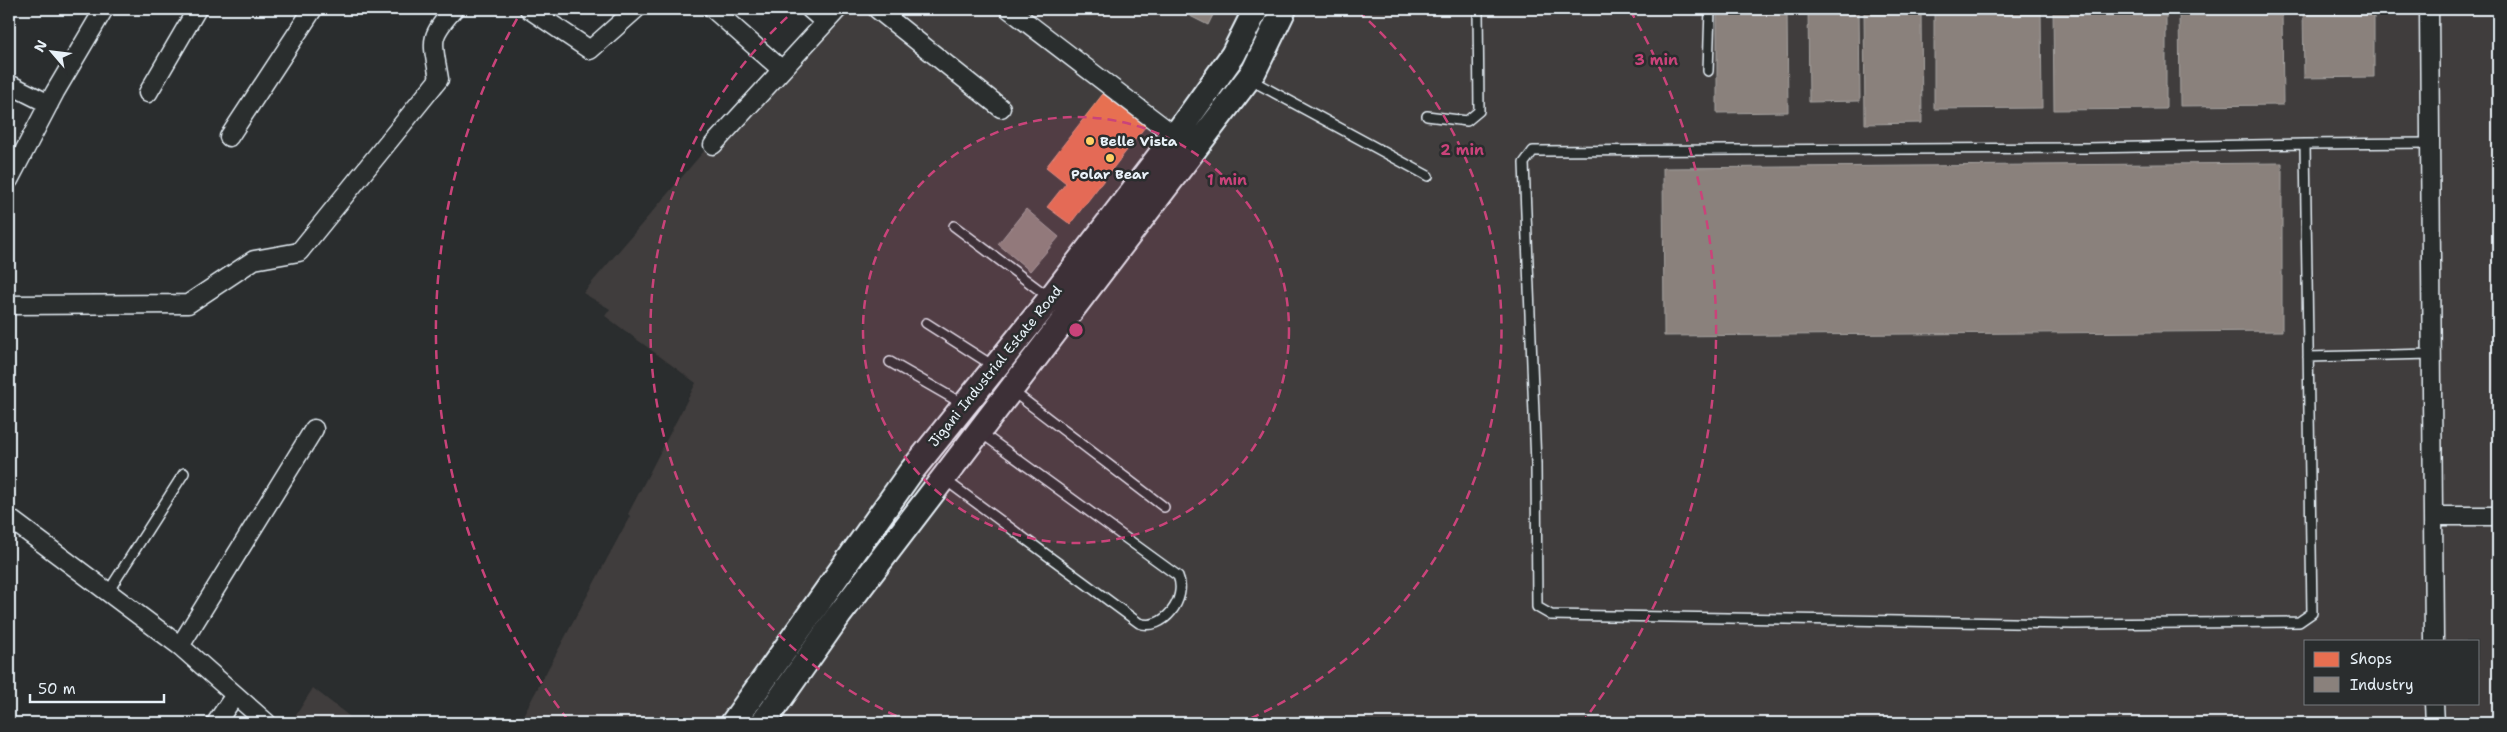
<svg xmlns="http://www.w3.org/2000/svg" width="2507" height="732" font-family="'Shantell Sans',sans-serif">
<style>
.built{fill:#3f3c3c;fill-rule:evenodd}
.shops{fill:#e76f51;stroke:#e79683}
.industry{fill:#8a817c;stroke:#a6a3a1}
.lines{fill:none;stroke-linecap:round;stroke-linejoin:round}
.lane-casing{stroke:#e8f1f8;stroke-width:12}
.street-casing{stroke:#e8f1f8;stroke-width:21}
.secondary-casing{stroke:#e8f1f8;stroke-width:28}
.lane{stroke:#2a2d2e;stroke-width:9}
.street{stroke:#2a2d2e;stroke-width:18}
.secondary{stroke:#2a2d2e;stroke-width:24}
.ring{fill:none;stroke:#ca437a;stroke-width:2.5;stroke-dasharray:9 6}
.poi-dot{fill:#ffd166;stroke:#2a2d2e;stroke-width:2}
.labels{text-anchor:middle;stroke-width:5;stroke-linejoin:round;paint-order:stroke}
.poi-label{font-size:14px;font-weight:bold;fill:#e8f1f8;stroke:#2a2d2e;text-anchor:start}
.street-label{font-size:14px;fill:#e8f1f8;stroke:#2a2d2e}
.centre{fill:#ca437a;stroke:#2a2d2e;stroke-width:2.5}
.ring-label{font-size:15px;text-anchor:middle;font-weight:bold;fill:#ca437a;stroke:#2a2d2e;stroke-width:5;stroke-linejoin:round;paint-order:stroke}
</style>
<rect width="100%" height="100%" fill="#2a2d2e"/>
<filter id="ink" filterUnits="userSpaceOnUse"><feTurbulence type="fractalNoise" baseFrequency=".02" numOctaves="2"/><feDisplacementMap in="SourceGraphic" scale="10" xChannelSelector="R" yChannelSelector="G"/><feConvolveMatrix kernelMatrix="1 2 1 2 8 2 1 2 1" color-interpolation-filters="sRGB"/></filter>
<g filter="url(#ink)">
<!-- built -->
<path class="built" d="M825 9H2498V723H519L630 516 628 514 696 383 605 316 610 309 583 293ZM2306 641H2478V703H2306Z
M313 688 358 723H291Z"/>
<!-- shops -->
<path class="shops" d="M1106 90 1148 123 1070 224 1047 207 1066 183 1046 167Z"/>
<!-- industry -->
<path class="industry" d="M1176 9H1216L1208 25Z
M1717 9H1787L1788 112 1717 113Z
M1808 9H1859L1860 101 1809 102Z
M1864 9H1921L1922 123 1865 124Z
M1934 9H2041L2042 108 1934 109Z
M2053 9H2166V109L2054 110Z
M2179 9H2282L2283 105 2180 106Z
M2303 9H2374V77L2304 78Z
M2282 163V331L1664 336 1663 168Z
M1026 209 1059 237 1030 271 998 244Z"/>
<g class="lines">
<!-- lane casing -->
<g class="lane-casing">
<path id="lane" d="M1708 71 1710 9
M1249 79 1428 176
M1427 116 1467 121 1479 111 1478 9
M2305 144 2086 148 1533 151 1524 163 1536 464 1537 607 1551 615 2074 624 2299 622 2312 613 2305 144 2431 143
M954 226 1050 298
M926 323 995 367
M2308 357 2432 354
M890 362 963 404
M1011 390 1164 507
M944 479 1139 623C1163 632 1188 599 1178 576L980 432
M108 592 184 473"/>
</g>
<!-- street casing -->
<g class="street-casing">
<path id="street" d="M529 9 590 50 636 9
M713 9 782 70
M810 9 825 22
M877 9 1001 108
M1009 9 1175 136
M2429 9 2434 641
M9 84 49 104
M148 93 197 9
M229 137 313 9
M713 145 838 9
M9 180 55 92 104 9
M9 305 188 304 254 260 299 252 439 79C433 41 427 39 454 9
M2434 516H2498
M9 518 180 646 267 723
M180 646 314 429
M2434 703 2435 723
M216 723 235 695"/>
</g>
<!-- secondary casing -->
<g class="secondary-casing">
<path id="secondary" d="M733 723 910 473 1050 299 1175 136 1233 55 1256 9
M763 723 839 615 1254 71 1284 9"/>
</g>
<!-- lane -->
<use href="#lane" class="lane"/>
<!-- street -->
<use href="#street" class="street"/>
<!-- secondary -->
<use href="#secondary" class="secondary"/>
</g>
</g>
<!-- distance rings -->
<circle cx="1076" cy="330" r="213" fill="#ca437a" fill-opacity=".12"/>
<g class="ring">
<circle cx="1076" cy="330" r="213"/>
<path d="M910 722A426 426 0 0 1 794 11M1358 11A426 426 0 0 1 1242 722"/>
<path d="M568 720A640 640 0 0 1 522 10M1630 10A640 640 0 0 1 1584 720"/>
</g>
<!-- markers -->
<g class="poi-dot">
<circle cx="1090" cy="141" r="5"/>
<circle cx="1110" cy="158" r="5"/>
</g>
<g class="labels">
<!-- poi labels -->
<g class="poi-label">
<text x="1100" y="146">Belle Vista</text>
<text x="1110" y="179" text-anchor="middle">Polar Bear</text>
</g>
<!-- street labels -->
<g class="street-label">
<text transform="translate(995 366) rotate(-51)" y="5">Jigani Industrial Estate Road</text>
</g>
</g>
<circle cx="1076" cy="330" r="8" class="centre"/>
<g class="ring-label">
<text x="1656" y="65">3 min</text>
<text x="1462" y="155">2 min</text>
<text x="1227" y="185">1 min</text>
</g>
<!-- margin -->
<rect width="2507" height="732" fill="none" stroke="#2a2d2e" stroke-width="30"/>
<rect x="15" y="15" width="2477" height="702" fill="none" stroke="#e8f1f8" stroke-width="2" filter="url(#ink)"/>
<!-- legend -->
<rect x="2304" y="640" width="175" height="65" fill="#2a2d2e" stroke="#767b7f"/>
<rect x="2314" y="652" width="25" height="15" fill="#e76f51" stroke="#767b7f"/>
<text x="2350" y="664" font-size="15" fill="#e8f1f8">Shops</text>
<rect x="2314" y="677" width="25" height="15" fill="#8a817c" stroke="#767b7f"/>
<text x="2350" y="690" font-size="15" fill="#e8f1f8">Industry</text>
<!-- north arrow -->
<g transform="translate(52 52) rotate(298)" stroke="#2a2d2e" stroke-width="4" paint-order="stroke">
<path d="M0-4L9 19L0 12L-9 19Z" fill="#e8f1f8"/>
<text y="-8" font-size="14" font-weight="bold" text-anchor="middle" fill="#e8f1f8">N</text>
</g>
<!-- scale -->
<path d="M30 694v8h134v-8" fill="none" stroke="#e8f1f8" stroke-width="2.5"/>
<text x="38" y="694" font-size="15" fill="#e8f1f8" stroke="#2a2d2e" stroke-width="4" paint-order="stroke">50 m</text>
</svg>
